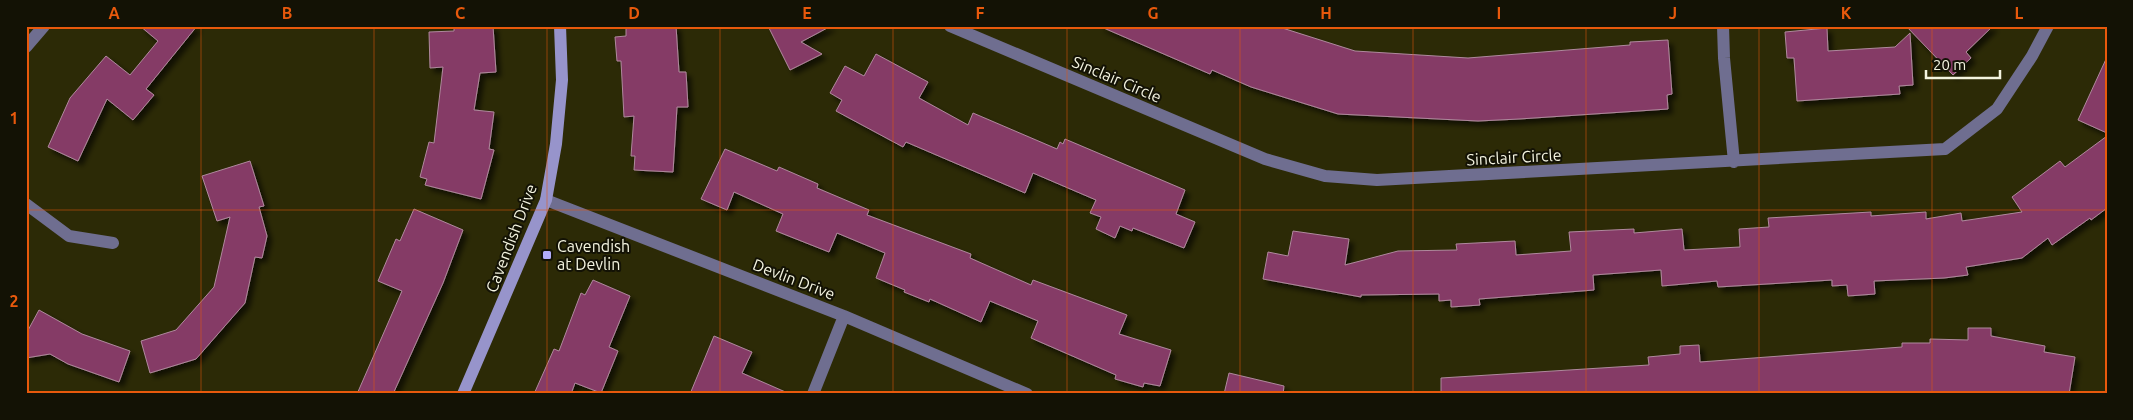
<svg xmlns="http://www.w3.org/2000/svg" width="2133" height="420" font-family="Ubuntu,sans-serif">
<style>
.building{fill:#853a66;stroke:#af899d;filter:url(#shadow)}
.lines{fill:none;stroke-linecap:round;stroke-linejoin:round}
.street{stroke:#6f6e90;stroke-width:12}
.secondary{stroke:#9794cb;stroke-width:12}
.grid{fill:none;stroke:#e8590c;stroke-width:1;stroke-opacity:0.55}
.poi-dot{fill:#b2adf9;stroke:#131205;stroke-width:2}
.labels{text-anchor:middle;stroke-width:4;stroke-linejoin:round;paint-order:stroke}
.street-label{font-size:16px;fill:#f4f4e0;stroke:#131205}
.poi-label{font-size:16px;fill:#f4f4e0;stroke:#131205;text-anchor:start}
.neatline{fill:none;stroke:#e8590c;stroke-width:2}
.grid-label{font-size:16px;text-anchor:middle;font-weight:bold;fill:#e8590c}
</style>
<defs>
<filter id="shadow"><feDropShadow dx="4.5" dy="4.5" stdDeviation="2.5" flood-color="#0009"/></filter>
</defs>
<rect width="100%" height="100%" fill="#2c2a06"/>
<!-- building -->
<path class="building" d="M140 26H197L146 89 154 95 133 120 107 99 78 161 48 147 70 98 106 56 130 75 158 41Z
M454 26H493L496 72 480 73 474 110 494 112 489 149 494 150 481 199 425 185 427 179 420 177 429 142 434 143 443 67 430 68 429 32 454 31Z
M626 26H676L679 72H686L688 107H677L673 172 634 170 635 156H631L634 116 624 117 621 61H617L615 37 626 36Z
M768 26H831L801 42 822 54 790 70Z
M1099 26H1276L1355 51 1468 58 1630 45V42L1668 40 1672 94 1667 95 1668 109 1519 119 1478 121 1338 114 1251 87 1212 70 1210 74Z
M1906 26H1993L1966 52 1971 58 1953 75Z
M1827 28 1828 51 1895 47 1910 33 1913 85 1899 86 1900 94 1797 101 1794 58H1787L1785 32Z
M876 54 928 82 919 98 968 125 973 113 1057 149 1060 142 1063 144 1065 139 1185 190 1176 214 1195 222 1184 248 1133 228 1132 231 1120 226 1115 238 1096 229 1101 217 1090 213 1096 200 1033 173 1025 193 906 142 903 147 836 111 842 100 830 93 845 66 864 76Z
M2107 57V133L2078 120Z
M2107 136V208L2091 220 2090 218 2052 245 2048 238 2022 258 1966 267 1968 275 1944 278 1874 281 1875 294 1848 296 1847 285 1832 286V280L1718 287 1717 281 1662 286 1661 270 1593 275 1594 290 1479 299 1480 305 1451 307V300L1439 301V294L1361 295V297L1263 279 1268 252 1288 256 1293 231 1349 239 1345 265 1398 251 1457 250 1456 244 1515 241 1516 255 1571 251 1569 232 1634 229V233L1682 229 1684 250 1740 247 1739 229 1769 227 1768 218 1871 212V216L1926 212V219L1961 213 1962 221 2022 212 2012 197 2060 161 2065 167Z
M725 149 777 171 779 167 818 184 817 188 869 210 867 215 971 254 970 258 1031 285 1033 280 1127 315 1119 334 1171 350 1160 386 1144 383 1143 387 1115 379 1116 375 1031 338 1038 321 990 301 981 322 930 299 929 302 904 292 905 290 876 278 885 253 837 233 829 252 776 231 783 214 734 192 727 210 701 199Z
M250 161 264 206 259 207 267 236 262 258 255 257 245 303 196 359 150 373 141 341 176 330 214 287 230 217 217 221 202 176Z
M414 209 463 230 443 283 393 394H357L402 291 378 281 396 239 400 241Z
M593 280 630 296 609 347 618 351 601 393 575 383 571 394H534L554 349 559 351 581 293 585 295Z
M39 310 82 334 130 351 119 382 68 364 50 354 26 358V334Z
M1968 328H1991V336L2045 346 2044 352 2075 357 2069 394H1441V378L1649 365 1648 357 1680 354V346L1699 345 1700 362 1902 347V343H1930V339L1968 340Z
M714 336 752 352 742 373 790 394H690Z
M1229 373 1284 386 1283 394H1224Z"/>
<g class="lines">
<!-- street -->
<path class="street" d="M950 26 1265 159 1325 176 1377 180 1945 149 1997 109 2032 56 2048 26
M1723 26 1724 58 1734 162
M26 47 44 26
M546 200 844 316 1027 394
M26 204 69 236 113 243
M813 394 844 316"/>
<!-- secondary -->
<path class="secondary" d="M463 394 546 200 556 144 562 80 560 26"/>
</g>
<!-- grid -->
<path class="grid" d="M201 26V394M374 26V394M547 26V394M720 26V394M893 26V394M1067 26V394M1240 26V394M1413 26V394M1586 26V394M1759 26V394M1932 26V394M26 210H2107"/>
<!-- markers -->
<rect class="poi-dot" x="542" y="250" width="10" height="10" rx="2.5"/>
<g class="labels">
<!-- street labels -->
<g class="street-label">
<text transform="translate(1117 79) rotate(23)" y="6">Sinclair Circle</text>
<text transform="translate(1514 157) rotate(-3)" y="6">Sinclair Circle</text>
<text transform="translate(511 238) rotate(-69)" y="6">Cavendish Drive</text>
<text transform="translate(794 279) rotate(21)" y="6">Devlin Drive</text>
</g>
<!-- poi labels -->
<g class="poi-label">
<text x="557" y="252">Cavendish<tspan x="557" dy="18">at Devlin</tspan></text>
</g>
</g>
<!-- border -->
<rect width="2133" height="420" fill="none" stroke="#131205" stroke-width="55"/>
<!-- scale -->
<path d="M1926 70v8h74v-8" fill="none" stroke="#f4f4e0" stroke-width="2.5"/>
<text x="1933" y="70" font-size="15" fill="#f4f4e0" stroke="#131205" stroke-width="4" paint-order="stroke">20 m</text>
<rect x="28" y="28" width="2078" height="364" class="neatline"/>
<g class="grid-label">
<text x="114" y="19">A</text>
<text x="287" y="19">B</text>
<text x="460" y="19">C</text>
<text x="634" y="19">D</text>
<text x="807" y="19">E</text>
<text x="980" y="19">F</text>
<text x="1153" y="19">G</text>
<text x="1326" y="19">H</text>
<text x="1499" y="19">I</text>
<text x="1673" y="19">J</text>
<text x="1846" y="19">K</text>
<text x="2019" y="19">L</text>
<text x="14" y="124">1</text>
<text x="14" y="307">2</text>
</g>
</svg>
